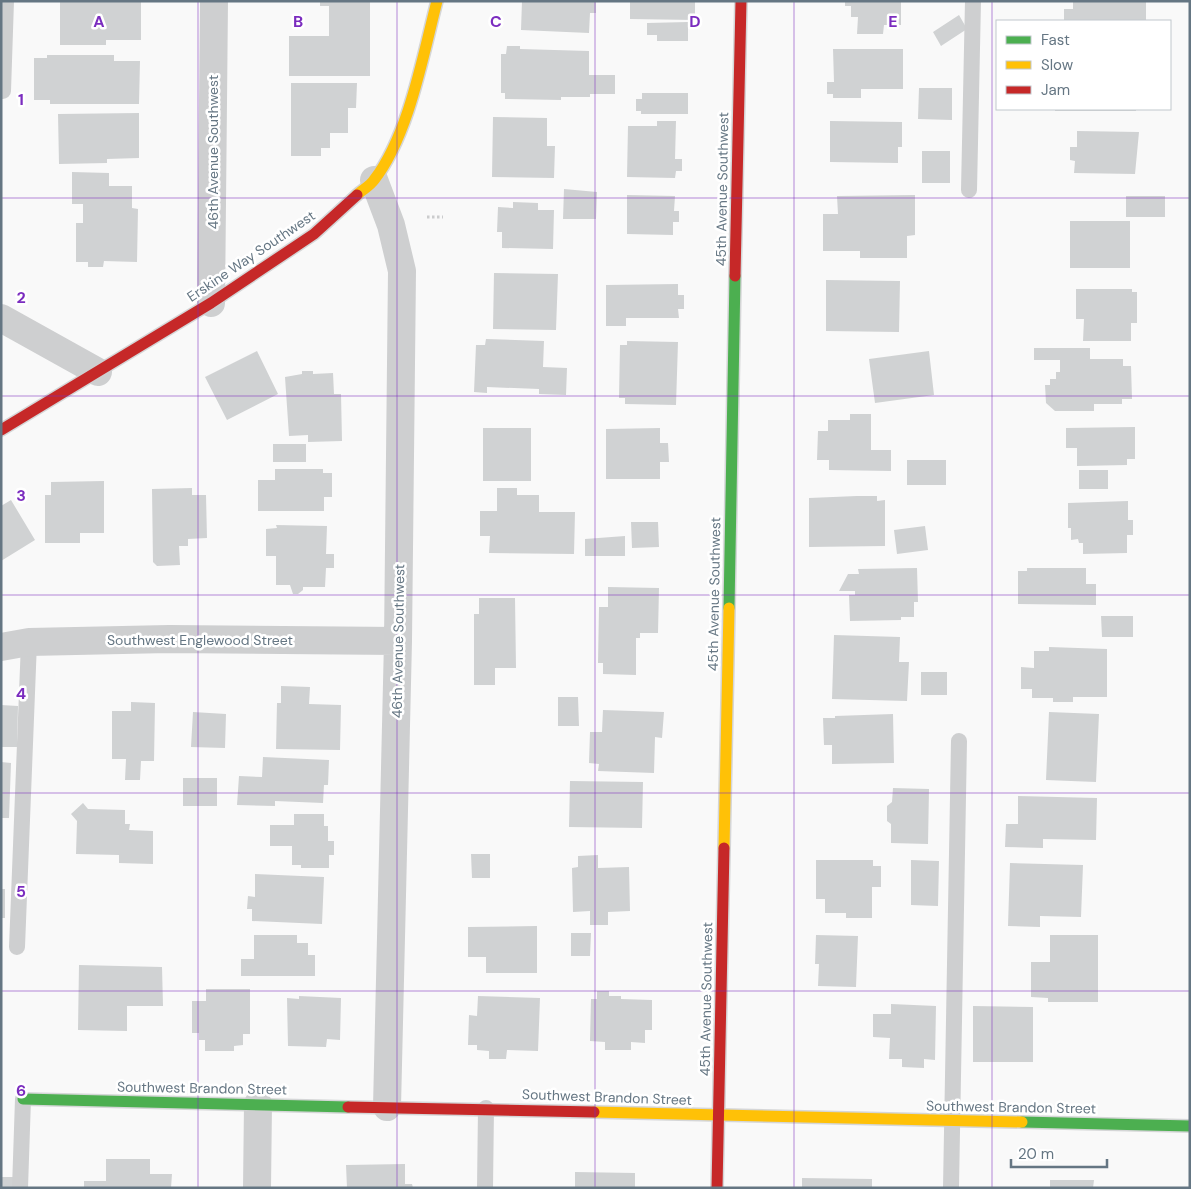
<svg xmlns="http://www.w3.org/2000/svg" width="1191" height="1189" font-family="'DM Sans',sans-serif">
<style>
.building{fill:#d0d2d3}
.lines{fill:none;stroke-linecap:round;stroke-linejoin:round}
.fast-casing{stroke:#d5d6d7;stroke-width:14}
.slow-casing{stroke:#d5d6d7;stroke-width:14}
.jam-casing{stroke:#d5d6d7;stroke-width:14}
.path{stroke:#cbcccd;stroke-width:3;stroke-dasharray:2.5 2.5;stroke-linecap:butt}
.lane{stroke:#cecfd0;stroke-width:16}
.street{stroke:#cecfd0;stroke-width:28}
.fast{stroke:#4caf50;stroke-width:11}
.slow{stroke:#ffc107;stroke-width:11}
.jam{stroke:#c62828;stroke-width:11}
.grid{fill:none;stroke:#7b2cbf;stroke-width:1;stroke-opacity:0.55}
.labels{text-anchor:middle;stroke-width:5;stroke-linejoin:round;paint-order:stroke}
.street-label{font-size:14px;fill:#657683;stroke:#fff}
.grid-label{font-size:16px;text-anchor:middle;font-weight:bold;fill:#7b2cbf;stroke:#fff;stroke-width:5;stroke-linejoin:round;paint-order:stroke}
</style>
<rect width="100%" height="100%" fill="#f9f9f9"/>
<!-- building -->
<path class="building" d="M60 1H141V40H106V45H60Z
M320 1H370V76H289V36H329V6H320Z
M522 1H596V13H590L589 33 521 30Z
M630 1H695V20L630 19Z
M845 1H901V25H884L883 34H857L858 17H851V6H845Z
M1073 1H1146V21H1064V9H1073Z
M959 15 967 29 941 46 933 32Z
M688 22V41H657V35H647V23Z
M507 46H520V49L589 51V75H615V94H590V97H561V100L505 99V93H501V54H506Z
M833 49H903V89H861V98H833V94H827V82H834Z
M47 55H114V61H140L139 104H50V100H34V58H47Z
M291 83H357L356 108H348V133H330V148H321V156H291Z
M919 88H952V120L918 119Z
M642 93H688V114H641V111H636V99H642Z
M1055 109H1136V111H1055Z
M139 113V158L107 159V163L59 164 58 114Z
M493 117 547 118V146H555L554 178 492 177Z
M657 121H676L675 159H682V171H676L675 178 627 177 628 126H657Z
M830 121 902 122V147H898V163L830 162Z
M1077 131 1139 132 1135 174 1074 173 1075 161 1070 160V147H1077Z
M922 151H950V183H922Z
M72 172 109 173V186H132V208L138 209 137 262 104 261 103 267H88V262H76V223H83V204H72Z
M564 189 597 192 596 219H563Z
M627 195 675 196 674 211H679V222H673V235L627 234Z
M915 195V235L907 236V258H860V251H823V214H838L837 196Z
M1126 196H1165V217H1126Z
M513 202 538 203V210H554L553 249 502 248V232H497L498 207 513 208Z
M1070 221H1130V268H1070Z
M494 273 558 274 556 330 493 329Z
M826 280 900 281 899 332 826 331Z
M678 284V295H684V309H678L679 318H626V326H606V285Z
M1076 289H1132V292H1137V323H1131V341H1083L1084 319H1076Z
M486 339 544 341 543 367 567 368 566 395 539 394V389L487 387V393L474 392 476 345H485Z
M627 341 678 342 676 405 625 404V398H619L620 345H627Z
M1034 348H1090V359H1123V366H1131L1132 399H1122V404H1094V411H1055L1046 403 1045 385H1050V379H1056V372H1060V360H1034Z
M257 351 278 394 227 420 205 377Z
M929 351 934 395 875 403 869 359Z
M302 371H313V374L333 373 334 394H341L342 441 308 442V435L289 436 285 377 302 374Z
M850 414H871V450H891V471L829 470V460H817L818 431H828V420H850Z
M1135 427V459H1127V465L1077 466V448H1066V428Z
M483 428H531V481H483Z
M660 428V443H668L669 462H660V479H606V429Z
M273 444H306V462H273Z
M907 460H946V485H907Z
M275 469H323V473H332V497H324V511H258V480H275Z
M1079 470H1108V489H1079Z
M104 481V533H80V543H45V495H51V482Z
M192 488V495H206L207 538 188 539V546H179L180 565 157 566 153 562 152 489Z
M497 488H517V495H539V512H575L574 554 489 553 490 536H480V511H497Z
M857 496H877V501L885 500V546L809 547V498Z
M11 500 35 540 1 561V506Z
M1128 501V520H1133V535H1127V553L1083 554V543H1079L1078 539 1071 540V528H1068V503Z
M631 522H658L659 547 632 548Z
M276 525 327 526 326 554H334V568H326L325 587H303V590L298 594H293L290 585H276V556H266V529L277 528Z
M925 526 928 550 897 554 894 530Z
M625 536V556H585V539Z
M917 568 918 602H914V617H901V620L850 621 849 595H855V591H839L848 574H859L858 569Z
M1027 568H1086V584H1096V605L1018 604V571H1027Z
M608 587 659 588 658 633H640V638H636V675L603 674V663H598L599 607H608Z
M479 598H515L516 668H495V685H474V614H479Z
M1101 616H1133V637H1102Z
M834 635 900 637 899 662H909L907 701 832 699Z
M1049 647 1107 649V697H1073V702H1053V698H1032V689H1021V667L1034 668V651H1049Z
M921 672H947V695H921Z
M281 686 310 687 309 704 341 705 340 750 276 749 277 703H281Z
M558 697H578L579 726H558Z
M131 702 155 703 154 761H141L140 780H125L126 759H112V711H131Z
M1 705 18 706 17 747H1Z
M603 710 664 712 662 738 655 737 654 773 598 771 599 764 589 763 590 732H602Z
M193 712 226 714 225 748 191 747Z
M1049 712 1099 714 1096 782 1046 780Z
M893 714 894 763 832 764V745H824L823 718H835V716Z
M263 757 329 760 328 785H324L323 803 275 801V806L237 805 239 776 262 777Z
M1 762 11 763 9 818H1Z
M183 778H217V806H183Z
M570 781 643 782 642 828 569 827Z
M893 788 929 789 928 844 891 843V824L887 821V806L892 802Z
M1018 796 1097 798 1096 840 1043 839V848L1005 847 1006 824H1018Z
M83 803 88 809 125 810V824H130L129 830 153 831V864L119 863V855L76 854 77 821 71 814Z
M294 814H324V826H328V841H334V855H329V868H301V865H292V846H270V825H294Z
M471 854H490V878H472Z
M598 855V868L629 867 630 911 608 912V925H590V911L573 912 572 868 578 867V856Z
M816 860H873V866H881V887H872V918H846V913H825V899H816Z
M911 860 939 861 938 906 911 905Z
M1010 863 1083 865 1081 917 1040 916V927L1008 926Z
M255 874 324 877 322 924 252 921V909H247L248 896 255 897Z
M1 889H5V918H1Z
M537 926V973H486V957H468V927Z
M571 933H591L590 956H571Z
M254 935H297V943H308V955H315V976H241V959H254Z
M816 935 858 936 856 987 818 986 819 964H815Z
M1050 935H1098V1002H1048V998L1031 997V962H1050Z
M79 965 162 967 163 1006H127V1031L78 1030Z
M206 989H250V1034H243V1045L234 1046V1051H205V1040H199V1033H192V1001H206Z
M597 991H609V996H621V999L652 1000V1030H645V1043L631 1042V1050H605V1042L590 1041 591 999H597Z
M299 996 341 998 340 1040 327 1039 326 1047 288 1046 287 998 299 999Z
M478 996 540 998 538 1051 507 1050 506 1059H489V1051L477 1050V1045H468L469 1015 477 1016Z
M891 1004 936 1006 935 1060 924 1059V1068L902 1067V1059H889L890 1038 873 1037V1014H891Z
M973 1006 1033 1007V1062H973Z
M106 1159H150V1174H172L171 1188H84V1181H106Z
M405 1164V1184H412L413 1188H347L346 1165Z
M575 1172 635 1173V1188H575Z
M1 1177H14V1188H1Z
M802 1178 872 1179V1188H802Z
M1050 1180H1094L1093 1188H1050Z"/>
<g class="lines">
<!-- fast casing -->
<g class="fast-casing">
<path id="fast" d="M729 608 735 276
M23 1099 348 1107
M1022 1122 1190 1126"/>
</g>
<!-- slow casing -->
<g class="slow-casing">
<path id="slow" d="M357 195C362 190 370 186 374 180 409 135 423 55 437 1
M724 848 729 608
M594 1112 1022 1122"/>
</g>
<!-- jam casing -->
<g class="jam-casing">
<path id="jam" d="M735 276 741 1
M1 430 211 303 314 234 357 195
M348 1107 594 1112
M717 1188 724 848"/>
</g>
<!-- path -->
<path class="path" d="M427 217H443"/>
<!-- lane -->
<path class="lane" d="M3 91 6 1
M969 190 973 1
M17 947 29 642
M20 1188 23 1099
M485 1188 486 1108
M951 1188 959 741"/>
<!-- street -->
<path class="street" d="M374 180 391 225 402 271 398 641 387 1107
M211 303 214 1
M1 318 98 372
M1 647 29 642 169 639 398 641
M257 1188 258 1104"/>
<!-- fast -->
<use href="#fast" class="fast"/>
<!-- slow -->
<use href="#slow" class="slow"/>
<!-- jam -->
<use href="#jam" class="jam"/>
</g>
<!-- grid -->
<path class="grid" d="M198 1V1188M397 1V1188M595 1V1188M794 1V1188M992 1V1188M1 198H1190M1 396H1190M1 595H1190M1 793H1190M1 991H1190"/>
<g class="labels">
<!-- street labels -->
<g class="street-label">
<text transform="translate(213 152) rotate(-90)" y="5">46th Avenue Southwest</text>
<text transform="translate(722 189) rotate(-89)" y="5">45th Avenue Southwest</text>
<text transform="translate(251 256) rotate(-34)" y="5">Erskine Way Southwest</text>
<text transform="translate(714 594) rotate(-89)" y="5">45th Avenue Southwest</text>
<text x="200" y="645">Southwest Englewood Street</text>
<text transform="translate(398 641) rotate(-89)" y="5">46th Avenue Southwest</text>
<text transform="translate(706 999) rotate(-89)" y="5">45th Avenue Southwest</text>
<text transform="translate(202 1088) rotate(1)" y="5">Southwest Brandon Street</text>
<text transform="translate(607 1097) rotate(2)" y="5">Southwest Brandon Street</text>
<text transform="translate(1011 1107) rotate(1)" y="5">Southwest Brandon Street</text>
</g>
</g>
<g class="grid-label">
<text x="99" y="27">A</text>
<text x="298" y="27">B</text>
<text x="496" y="27">C</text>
<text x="695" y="27">D</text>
<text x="893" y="27">E</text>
<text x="21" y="105">1</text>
<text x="21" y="303">2</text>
<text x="21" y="501">3</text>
<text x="21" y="699">4</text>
<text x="21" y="897">5</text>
<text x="21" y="1096">6</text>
</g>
<!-- border -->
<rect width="1191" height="1189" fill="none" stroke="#657683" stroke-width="5"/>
<!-- legend -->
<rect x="996" y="20" width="175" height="90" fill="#ffffff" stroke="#c1c8cd"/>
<rect x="1006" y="36" width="25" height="8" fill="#4caf50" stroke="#c1c8cd"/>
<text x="1041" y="45" font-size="15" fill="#657683">Fast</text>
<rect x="1006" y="61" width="25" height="8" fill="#ffc107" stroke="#c1c8cd"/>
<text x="1041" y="70" font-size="15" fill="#657683">Slow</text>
<rect x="1006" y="86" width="25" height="8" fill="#c62828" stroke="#c1c8cd"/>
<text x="1041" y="95" font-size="15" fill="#657683">Jam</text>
<!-- scale -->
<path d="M1011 1159v8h96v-8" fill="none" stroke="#657683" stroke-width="2.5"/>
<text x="1018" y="1159" font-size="15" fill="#657683" stroke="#ffffff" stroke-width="4" paint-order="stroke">20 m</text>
</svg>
